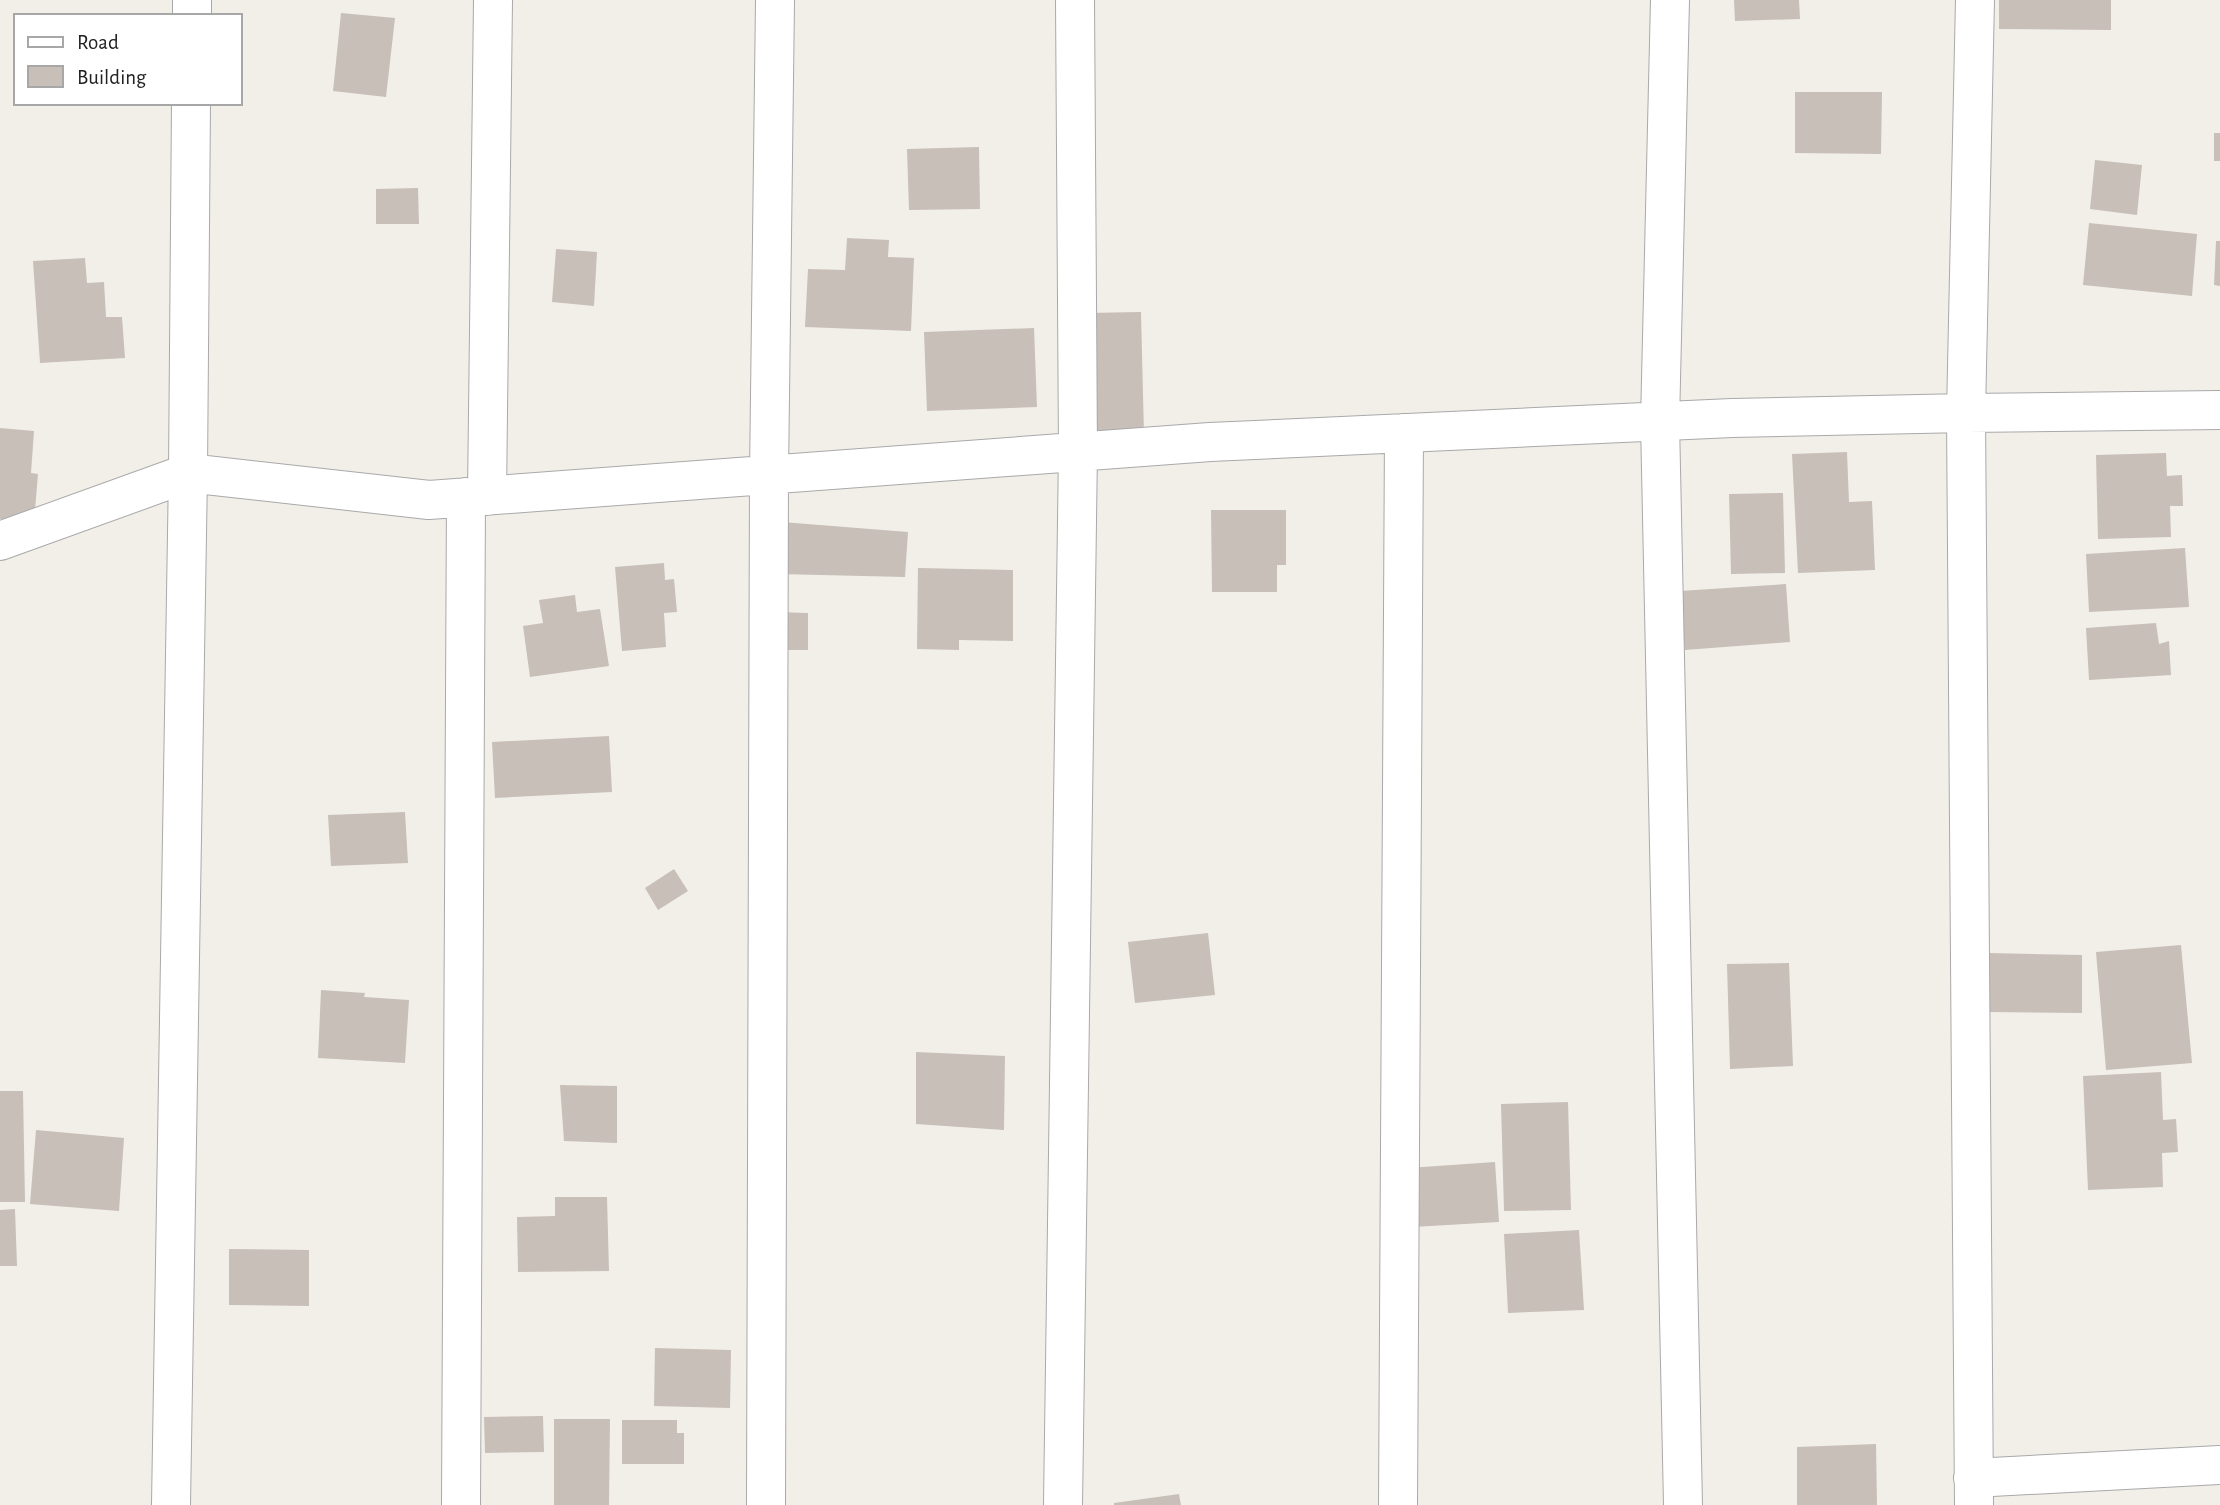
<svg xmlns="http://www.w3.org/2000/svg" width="2220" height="1505" font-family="'Alegreya Sans',sans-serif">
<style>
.building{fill:#c7bfb8}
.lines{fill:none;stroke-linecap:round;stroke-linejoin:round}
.minor-casing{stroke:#a9a9a9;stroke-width:40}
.minor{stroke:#fff;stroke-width:38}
</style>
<rect width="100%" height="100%" fill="#f2efe9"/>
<!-- building -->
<path class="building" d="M1734 0H1799L1800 19 1735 21Z
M1999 0H2111V30L1999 29Z
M341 13 395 18 386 97 333 91Z
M1795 92H1882L1881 154 1795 153Z
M2214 133H2220V161H2214Z
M979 147 980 209 909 210 907 149Z
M2095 160 2142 165 2137 215 2090 209Z
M418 188 419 224H376V189Z
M2089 223 2197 234 2192 296 2083 285Z
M847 238 889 240 888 257 914 258 911 331 805 327 808 269 845 270Z
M2216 241H2220V286L2214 285Z
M556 249 597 252 594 306 552 302Z
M85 258 87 283 104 282 106 317H122L125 358 40 363 33 261Z
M1141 312 1144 435 1090 436 1087 313Z
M1034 328 1037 407 927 411 924 332Z
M0 428 34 431 31 473 38 474 34 522 0 519Z
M1847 452 1849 502 1872 501 1875 570 1798 573 1792 454Z
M2166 453 2167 476 2182 475 2183 506H2170L2171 537 2098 539 2096 455Z
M1783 493 1785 573 1731 574 1729 494Z
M1211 510H1286V565H1277V592H1212Z
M782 522 908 532 905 577 778 574Z
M2185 548 2189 607 2089 612 2086 554Z
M664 563 665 580 674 579 677 612 664 613 666 647 622 651 615 567Z
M918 568 1013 570V641L959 640V650L917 649Z
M1786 584 1790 642 1685 650 1680 591Z
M575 595 577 612 600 609 609 666 530 677 523 626 543 623 539 600Z
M776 612 808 613V650H776Z
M2156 623 2159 644 2169 641 2171 675 2089 680 2086 628Z
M609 736 612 792 495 798 492 742Z
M405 812 408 863 331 866 328 815Z
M674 869 688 891 658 910 645 888Z
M1208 933 1215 995 1135 1003 1128 942Z
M2181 945 2192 1063 2106 1070 2096 952Z
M1987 953 2082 955V1013L1987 1012Z
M1789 963 1793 1066 1730 1069 1727 964Z
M321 990 365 993 364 997 409 1000 405 1063 318 1058Z
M916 1052 1005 1056 1004 1130 916 1124Z
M2161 1072 2163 1120 2176 1119 2178 1152 2162 1153 2163 1187 2088 1190 2083 1076Z
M560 1085 617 1086V1143L564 1141Z
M0 1091H23L25 1202H0Z
M1568 1102 1571 1210 1504 1211 1501 1104Z
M36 1130 124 1138 119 1211 30 1204Z
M1495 1162 1499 1222 1413 1227 1408 1168Z
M555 1197H607L609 1271 518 1272 517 1217 555 1216Z
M15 1209 17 1266H0V1210Z
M1579 1230 1584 1310 1508 1313 1504 1234Z
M229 1249 309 1250V1306L229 1305Z
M655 1348 731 1350 730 1408 654 1406Z
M543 1416 544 1452 485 1453 484 1417Z
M554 1419H610L609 1505H554Z
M622 1420H677V1433H684V1464H622Z
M1876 1444 1877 1505H1797V1447Z
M1179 1494 1181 1505H1114V1503Z"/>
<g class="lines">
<!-- minor casing -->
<g class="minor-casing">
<path id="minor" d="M1670 0 1660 422 1683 1505
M192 16V0
M487 496 493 0
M0 541 188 473 429 500 1210 442 1732 418 1966 413 2220 410
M1973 1478 2220 1465
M171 1505 188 473 191 103
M461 1505 466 497
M766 1505 769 475 775 0
M1063 1505 1078 451 1075 0
M1398 1505 1404 433
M1974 1505 1966 413 1975 0"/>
</g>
<!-- minor -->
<use href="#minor" class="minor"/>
</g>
<!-- legend -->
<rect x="14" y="14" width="228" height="91" fill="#ffffff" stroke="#a7a7a7" stroke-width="2"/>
<rect x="28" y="37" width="35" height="10" fill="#ffffff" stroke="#a7a7a7" stroke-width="2"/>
<text x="77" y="49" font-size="21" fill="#222222">Road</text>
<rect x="28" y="66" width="35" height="21" fill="#c7bfb8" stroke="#a7a7a7" stroke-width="2"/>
<text x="77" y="84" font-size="21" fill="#222222">Building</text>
</svg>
